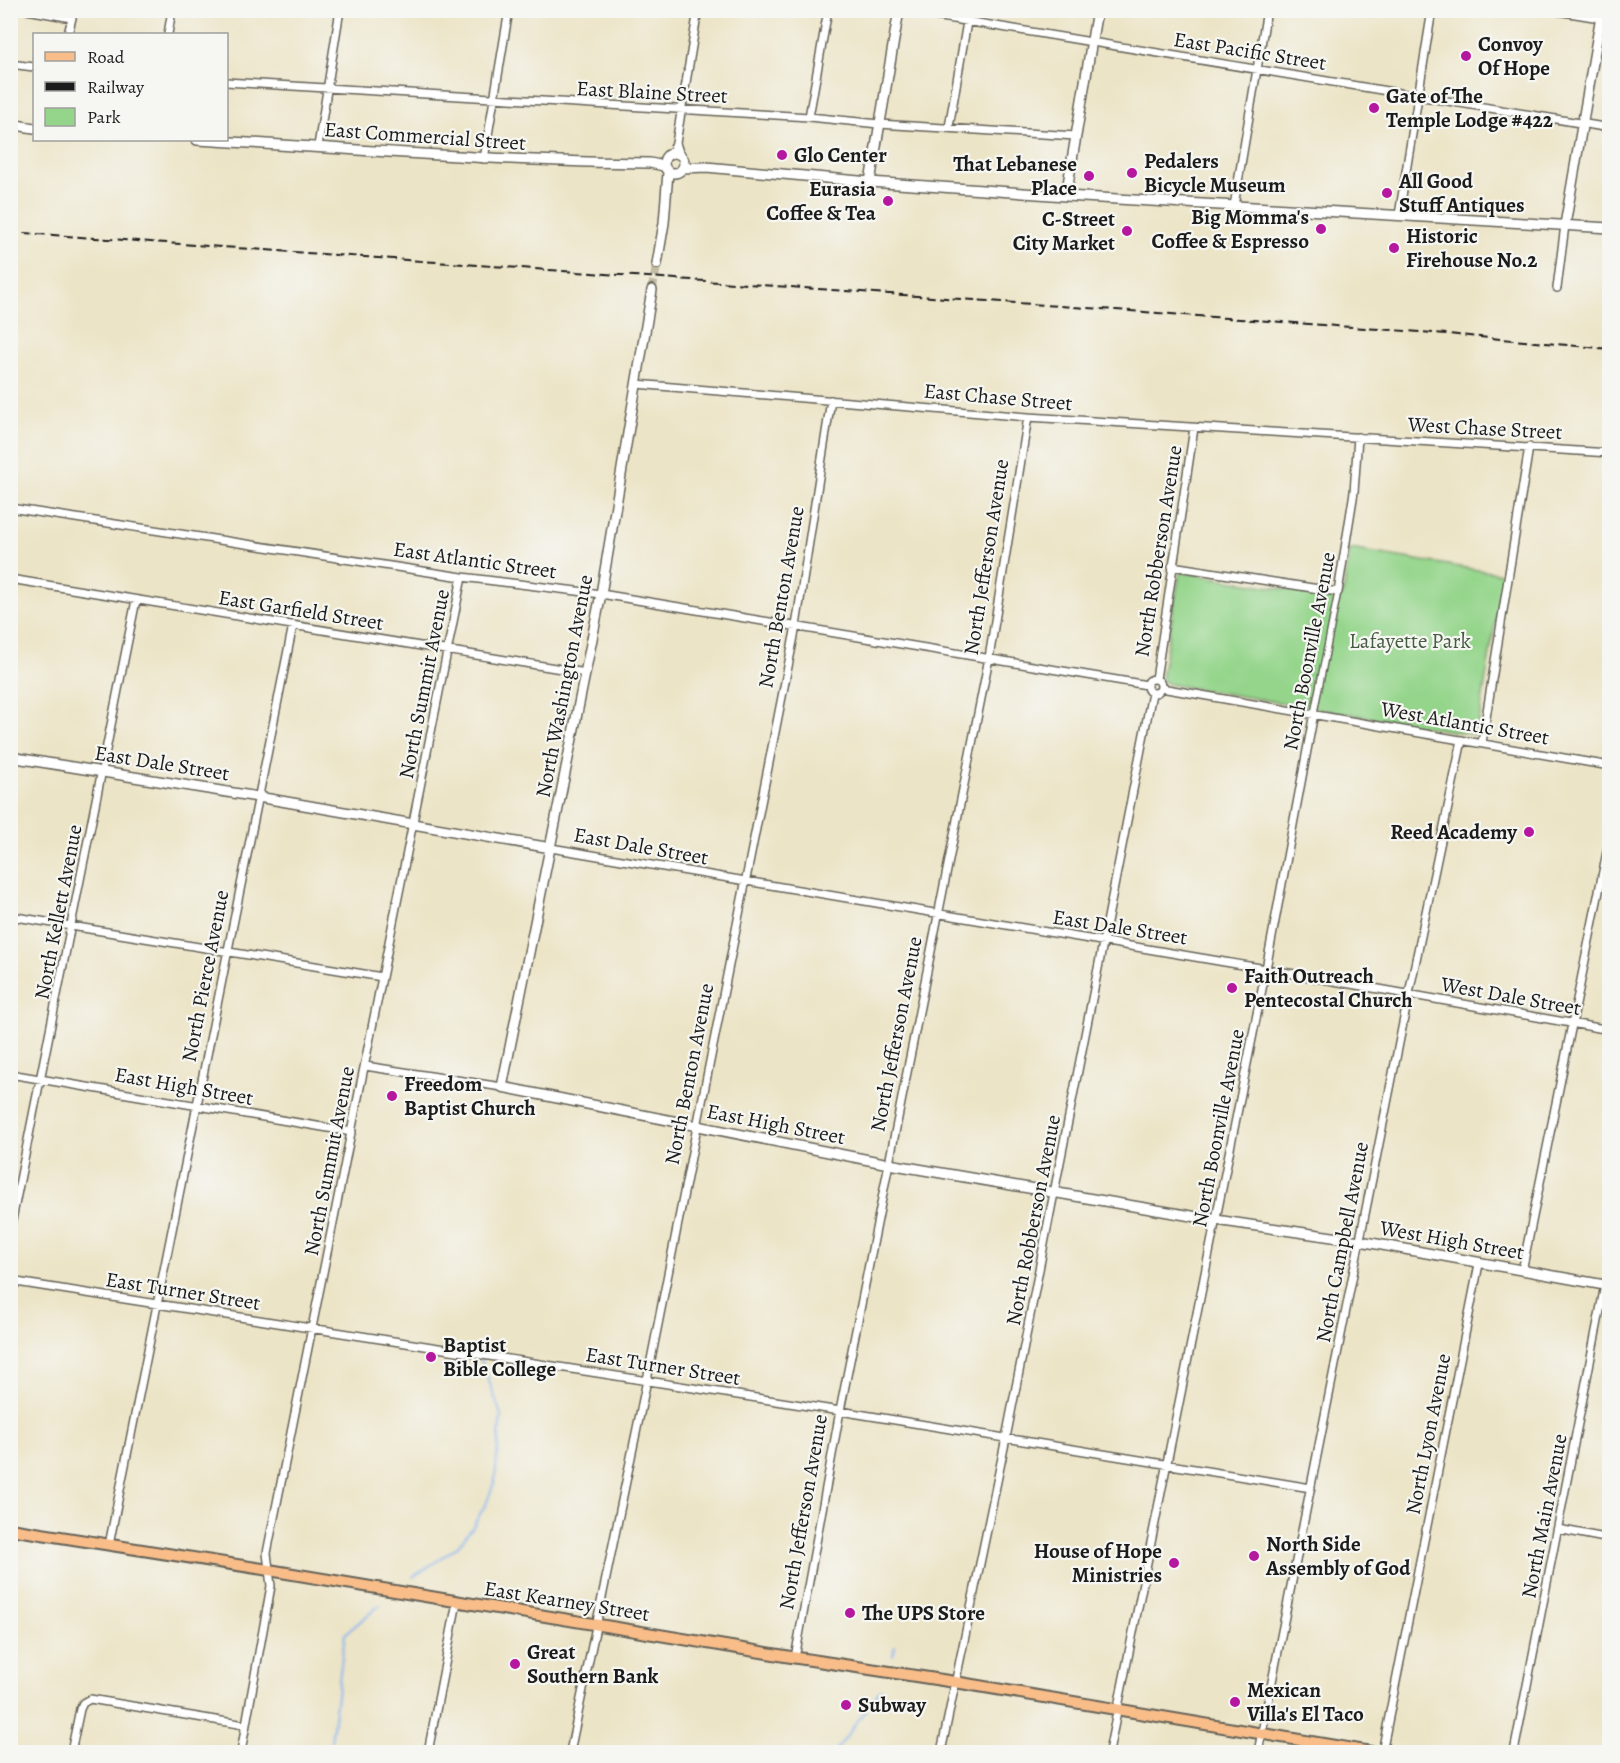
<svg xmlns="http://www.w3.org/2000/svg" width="1620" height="1763" font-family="Alegreya,serif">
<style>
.green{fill:#94d58b;stroke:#587854;stroke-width:1.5}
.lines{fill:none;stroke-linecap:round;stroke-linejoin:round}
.stream{stroke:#83b3ee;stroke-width:2}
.tertiary-tunnel{stroke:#c2bca4;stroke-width:9;stroke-dasharray:9 4.5;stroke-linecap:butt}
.pedestrian-casing{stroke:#656258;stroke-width:8}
.minor-casing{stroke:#656258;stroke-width:10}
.tertiary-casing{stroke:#656258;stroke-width:12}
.primary-casing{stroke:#656258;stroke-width:14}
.pedestrian{stroke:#fff;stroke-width:5}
.minor{stroke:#fff;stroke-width:7}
.tertiary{stroke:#fff;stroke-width:9}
.primary{stroke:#f8bd89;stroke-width:10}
.rail{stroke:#1c1c1c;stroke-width:2;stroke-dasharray:9 4.5;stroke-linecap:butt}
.poi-dot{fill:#b5179e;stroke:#f6f6f2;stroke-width:2}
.labels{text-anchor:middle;stroke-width:4.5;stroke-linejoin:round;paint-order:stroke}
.poi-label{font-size:21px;font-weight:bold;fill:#1c1c1c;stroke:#f6f6f2;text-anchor:start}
.street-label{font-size:21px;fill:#1c1c1c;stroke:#f6f6f2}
.park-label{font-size:21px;fill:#465d43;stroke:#f6f6f2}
</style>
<rect width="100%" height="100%" fill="#f6f6f2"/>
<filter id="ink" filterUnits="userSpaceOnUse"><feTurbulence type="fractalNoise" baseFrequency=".0167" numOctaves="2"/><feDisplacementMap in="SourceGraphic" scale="12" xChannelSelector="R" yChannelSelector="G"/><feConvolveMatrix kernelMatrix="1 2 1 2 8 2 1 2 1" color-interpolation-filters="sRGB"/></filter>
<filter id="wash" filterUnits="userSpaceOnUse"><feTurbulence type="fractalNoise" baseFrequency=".008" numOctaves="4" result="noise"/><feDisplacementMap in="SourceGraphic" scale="24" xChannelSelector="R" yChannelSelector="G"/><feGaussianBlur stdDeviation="1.35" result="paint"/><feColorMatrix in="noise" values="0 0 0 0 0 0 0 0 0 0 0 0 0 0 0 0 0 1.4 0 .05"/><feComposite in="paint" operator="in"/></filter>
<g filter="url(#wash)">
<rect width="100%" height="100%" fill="#ece4c6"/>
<!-- green -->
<path class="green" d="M1350 549 1503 574 1477 733 1475 735 1168 684 1161 678 1180 572 1337 598 1342 596 1343 594Z"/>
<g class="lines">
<!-- stream -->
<path class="stream" d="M413 1577 456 1548 472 1528 487 1502 495 1480 501 1415 481 1359
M893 1655 895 1646
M333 1752 331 1742 345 1634 380 1605
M835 1752 881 1689"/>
</g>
</g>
<g filter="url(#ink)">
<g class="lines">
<!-- tertiary-tunnel -->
<path class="tertiary-tunnel" d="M652 290 657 264"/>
<!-- pedestrian casing -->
<g class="pedestrian-casing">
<path id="pedestrian" d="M1314 713 1338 592"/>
</g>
<!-- minor casing -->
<g class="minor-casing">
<path id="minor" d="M27 10 72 18 68 34
M899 10 1610 128
M1551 10 1600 18
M168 34 172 10
M10 64 34 67
M226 82 809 117 879 124 1076 136
M809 117 828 10
M949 127 967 22
M676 143 680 155
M318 146 340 10
M672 152 676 143 698 10
M484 159 509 10
M1234 206 1267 10
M1399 215 1432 10
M1557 288 1565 225
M636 384 1028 417 1610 453
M10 508 462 577 601 594 1147 685
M1172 566 1338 592 1354 492 1358 437
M10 579 586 673
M1147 686a7 7 0 1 1 14 0a7 7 0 1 1-14 0Z
M1156 679 1194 428
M1161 688 1610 766
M1482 743 1529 447
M551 848 1266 969 1610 1030
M10 916 382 977
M365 1066 502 1087
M10 1074 352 1132
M10 1230 136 600
M1522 1271 1610 837
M10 1281 840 1411 1311 1488
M1558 1529 1610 1539
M109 1545 293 625
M795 1658 840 1411 989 658 1028 417
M71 1752 80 1709 83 1703 90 1699 245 1725
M241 1752 271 1586 267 1553 462 577
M428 1752 457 1602
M570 1752 647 1380 796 626 831 400
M941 1752 1006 1438 1152 693
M1109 1752 1266 969 1314 713
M1258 1752 1407 1003 1462 740
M1382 1752 1479 1264
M1514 1752 1605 1285"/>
</g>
<!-- tertiary casing -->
<g class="tertiary-casing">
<path id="tertiary" d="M10 124 34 128
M197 140C348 148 499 162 650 163L664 166
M664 163a10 10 0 1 1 20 0a10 10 0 1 1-20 0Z
M683 168 706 167 870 182 1066 196 1610 228
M870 182 899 10
M1066 196 1097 10
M1565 225 1602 10
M657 264 664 223 668 172
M652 290 601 594 502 1087 889 1164 1209 1219 1360 1241 1610 1286
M10 757 258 797 551 848"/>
</g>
<!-- primary casing -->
<g class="primary-casing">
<path id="primary" d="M10 1529 269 1570 785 1656 955 1682 1371 1752"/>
</g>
<!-- pedestrian -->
<use href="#pedestrian" class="pedestrian"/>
<!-- minor -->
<use href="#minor" class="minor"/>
<!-- tertiary -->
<use href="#tertiary" class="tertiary"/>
<!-- primary -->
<use href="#primary" class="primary"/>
<!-- rail -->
<path class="rail" d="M10 232 1116 310 1447 334 1610 349"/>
</g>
</g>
<!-- markers -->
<g class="poi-dot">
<circle cx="1466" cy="56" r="6"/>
<circle cx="1374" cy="108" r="6"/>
<circle cx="782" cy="155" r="6"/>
<circle cx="1132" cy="173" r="6"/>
<circle cx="1089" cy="176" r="6"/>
<circle cx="1387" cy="193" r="6"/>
<circle cx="888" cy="201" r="6"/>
<circle cx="1321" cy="229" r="6"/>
<circle cx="1127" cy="231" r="6"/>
<circle cx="1394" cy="248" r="6"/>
<circle cx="1529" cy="832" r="6"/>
<circle cx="1232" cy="988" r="6"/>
<circle cx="392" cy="1096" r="6"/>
<circle cx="431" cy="1357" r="6"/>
<circle cx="1254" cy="1556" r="6"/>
<circle cx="1174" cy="1563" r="6"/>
<circle cx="850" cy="1613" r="6"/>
<circle cx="515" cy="1664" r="6"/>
<circle cx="1235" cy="1702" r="6"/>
<circle cx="846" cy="1705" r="6"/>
</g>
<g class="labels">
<!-- poi labels -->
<g class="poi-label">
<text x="1478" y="51">Convoy<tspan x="1478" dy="24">Of Hope</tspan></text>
<text x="1386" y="103">Gate of The<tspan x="1386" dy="24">Temple Lodge #422</tspan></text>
<text x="794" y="162">Glo Center</text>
<text x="1144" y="168">Pedalers<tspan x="1144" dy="24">Bicycle Museum</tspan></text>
<text x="1077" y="171" text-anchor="end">That Lebanese<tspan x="1077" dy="24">Place</tspan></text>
<text x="1399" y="188">All Good<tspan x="1399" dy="24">Stuff Antiques</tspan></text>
<text x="876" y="196" text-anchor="end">Eurasia<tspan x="876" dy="24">Coffee &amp; Tea</tspan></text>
<text x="1309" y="224" text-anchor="end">Big Momma's<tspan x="1309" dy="24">Coffee &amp; Espresso</tspan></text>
<text x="1115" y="226" text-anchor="end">C-Street<tspan x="1115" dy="24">City Market</tspan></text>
<text x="1406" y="243">Historic<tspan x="1406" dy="24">Firehouse No.2</tspan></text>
<text x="1517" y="839" text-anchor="end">Reed Academy</text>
<text x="1244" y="983">Faith Outreach<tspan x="1244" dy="24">Pentecostal Church</tspan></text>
<text x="404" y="1091">Freedom<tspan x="404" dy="24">Baptist Church</tspan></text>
<text x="443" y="1352">Baptist<tspan x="443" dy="24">Bible College</tspan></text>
<text x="1266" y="1551">North Side<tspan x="1266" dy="24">Assembly of God</tspan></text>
<text x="1162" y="1558" text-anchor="end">House of Hope<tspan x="1162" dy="24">Ministries</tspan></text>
<text x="862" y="1620">The UPS Store</text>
<text x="527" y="1659">Great<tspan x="527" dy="24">Southern Bank</tspan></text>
<text x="1247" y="1697">Mexican<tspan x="1247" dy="24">Villa's El Taco</tspan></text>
<text x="858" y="1712">Subway</text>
</g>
<!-- street labels -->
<g class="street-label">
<text transform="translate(1250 51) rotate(9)" y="7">East Pacific Street</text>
<text transform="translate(652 92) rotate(3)" y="7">East Blaine Street</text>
<text transform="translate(425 136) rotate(4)" y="7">East Commercial Street</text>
<text transform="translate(998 397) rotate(5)" y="7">East Chase Street</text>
<text transform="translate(1485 428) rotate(3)" y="7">West Chase Street</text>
<text transform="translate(1158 551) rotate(-81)" y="7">North Robberson Avenue</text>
<text transform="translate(986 557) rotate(-81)" y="7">North Jefferson Avenue</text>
<text transform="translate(475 560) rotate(8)" y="7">East Atlantic Street</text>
<text transform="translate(781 597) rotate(-80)" y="7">North Benton Avenue</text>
<text transform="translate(301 610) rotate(9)" y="7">East Garfield Street</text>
<text transform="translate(1309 651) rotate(-79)" y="7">North Boonville Avenue</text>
<text transform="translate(424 684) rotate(-79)" y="7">North Summit Avenue</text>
<text transform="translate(564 686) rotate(-79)" y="7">North Washington Avenue</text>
<text transform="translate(1465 723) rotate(10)" y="7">West Atlantic Street</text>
<text transform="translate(162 763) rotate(9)" y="7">East Dale Street</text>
<text transform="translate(641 846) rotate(10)" y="7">East Dale Street</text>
<text transform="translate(58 912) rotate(-79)" y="7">North Kellett Avenue</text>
<text transform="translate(1120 927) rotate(9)" y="7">East Dale Street</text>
<text transform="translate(205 976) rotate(-79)" y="7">North Pierce Avenue</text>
<text transform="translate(1511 996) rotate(10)" y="7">West Dale Street</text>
<text transform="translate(896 1034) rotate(-79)" y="7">North Jefferson Avenue</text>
<text transform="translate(689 1074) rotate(-79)" y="7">North Benton Avenue</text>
<text transform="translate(184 1086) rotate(10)" y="7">East High Street</text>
<text transform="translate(776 1124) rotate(11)" y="7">East High Street</text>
<text transform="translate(1218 1128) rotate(-79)" y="7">North Boonville Avenue</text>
<text transform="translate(329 1161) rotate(-79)" y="7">North Summit Avenue</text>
<text transform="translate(1033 1220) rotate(-79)" y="7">North Robberson Avenue</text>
<text transform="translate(1452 1240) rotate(10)" y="7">West High Street</text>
<text transform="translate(1342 1242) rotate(-79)" y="7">North Campbell Avenue</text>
<text transform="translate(183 1291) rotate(9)" y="7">East Turner Street</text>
<text transform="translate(663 1366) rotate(9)" y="7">East Turner Street</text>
<text transform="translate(1428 1434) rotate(-79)" y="7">North Lyon Avenue</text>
<text transform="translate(803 1512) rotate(-80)" y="7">North Jefferson Avenue</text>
<text transform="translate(1544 1516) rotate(-79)" y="7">North Main Avenue</text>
<text transform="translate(567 1601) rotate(9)" y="7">East Kearney Street</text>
</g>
<!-- park labels -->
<g class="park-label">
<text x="1410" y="648">Lafayette Park</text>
</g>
</g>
<!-- margin -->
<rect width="1620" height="1763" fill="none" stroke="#f6f6f2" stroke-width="36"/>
<!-- legend -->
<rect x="33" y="33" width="195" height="108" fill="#f6f6f2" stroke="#9f9f9c" stroke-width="1.5"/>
<rect x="45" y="52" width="30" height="9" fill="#f8bd89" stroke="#9f9f9c" stroke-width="1.5"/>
<text x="87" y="63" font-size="18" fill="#1c1c1c">Road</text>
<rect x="45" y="82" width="30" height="9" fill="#1c1c1c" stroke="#9f9f9c" stroke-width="1.5"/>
<text x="87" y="93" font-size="18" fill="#1c1c1c">Railway</text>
<rect x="45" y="108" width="30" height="18" fill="#94d58b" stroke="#9f9f9c" stroke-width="1.5"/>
<text x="87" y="123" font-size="18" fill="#1c1c1c">Park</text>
</svg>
